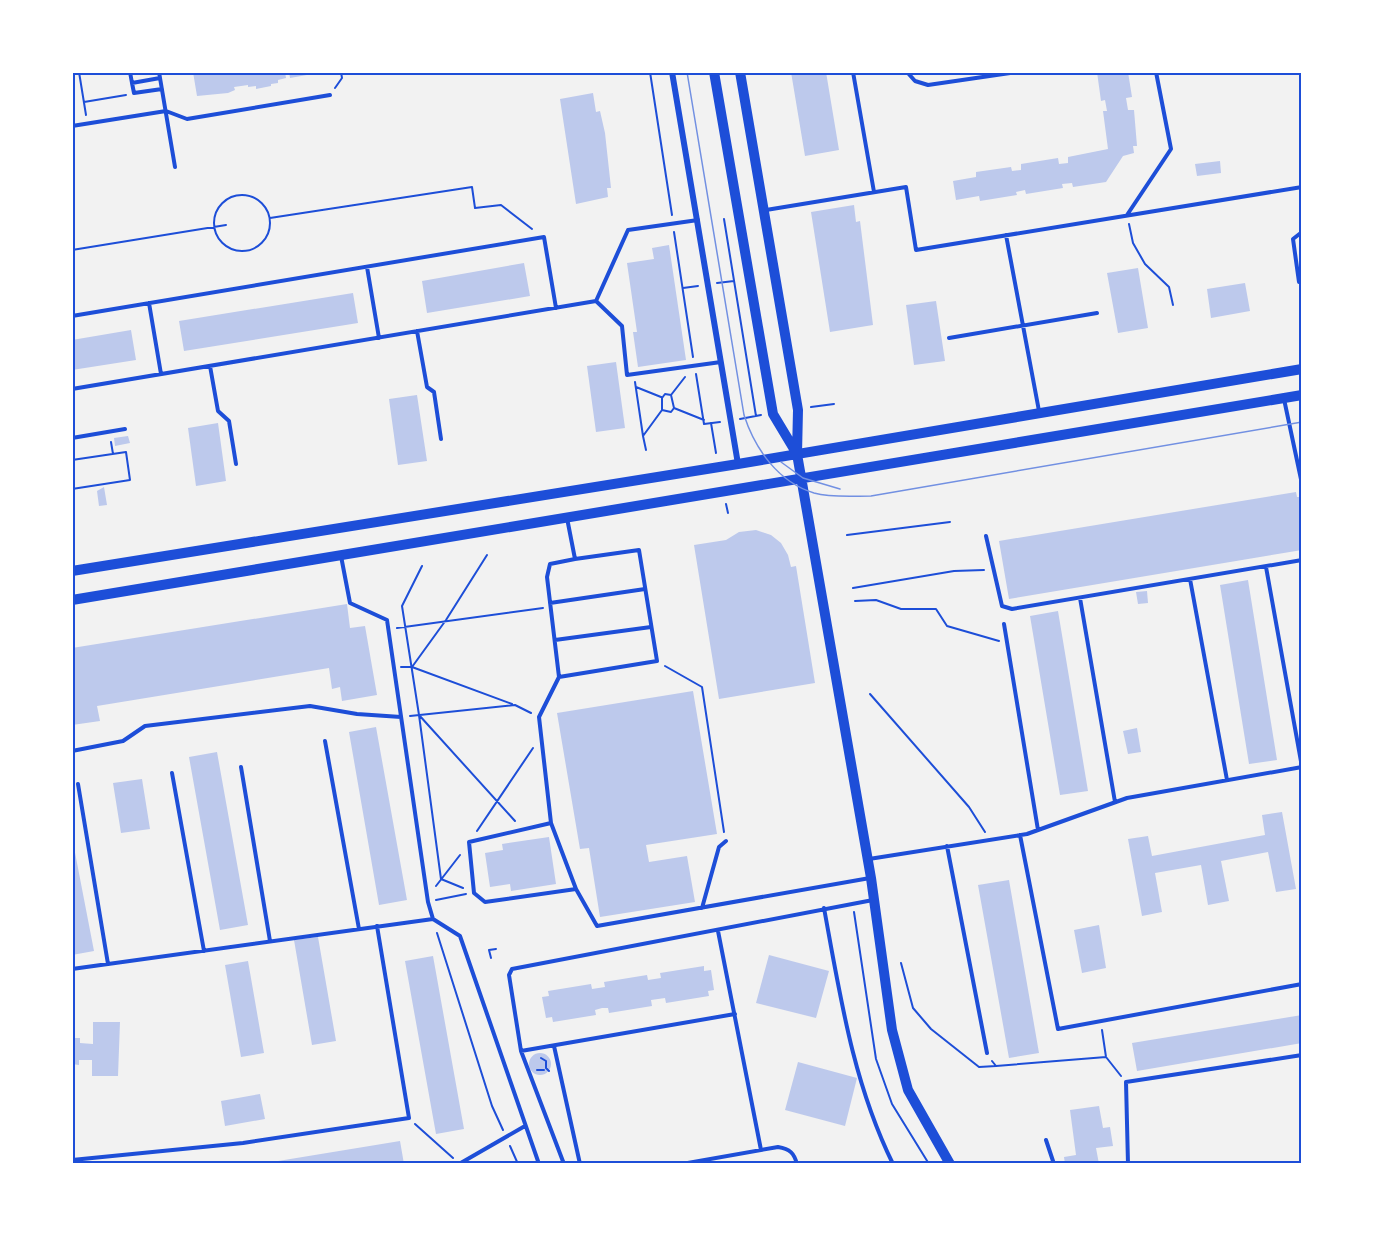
<svg xmlns="http://www.w3.org/2000/svg" width="1374" height="1236" font-family="'Roboto Condensed',sans-serif">
<style>
.building{fill:#bdc9ec}
.lines{fill:none;stroke-linecap:round;stroke-linejoin:round}
.path{stroke:#1d4ed8;stroke-width:2}
.service{stroke:#1d4ed8;stroke-width:4}
.minor{stroke:#1d4ed8;stroke-width:6}
.secondary{stroke:#1d4ed8;stroke-width:10}
.tram{stroke:#7290e2;stroke-width:1.5}
.neatline{fill:none;stroke:#1d4ed8;stroke-width:2}
</style>
<rect width="100%" height="100%" fill="#f2f2f2"/>
<!-- building -->
<path class="building" d="M193 72H285L286 78 278 80V83L271 84V86L256 89V86L248 87V85L234 87 235 90 228 93 197 96Z
M289 72H318V73L290 78Z
M791 72H826L839 150 805 156Z
M1097 72H1128L1132 97 1126 98 1128 110H1134L1137 146H1133L1134 153 1123 156 1106 182 1073 187 1072 183 1062 184 1063 188 1026 194 1025 190 1016 192 1017 195 980 201 979 196 956 200 953 181 976 177V172L1011 167 1012 171 1021 170V164L1058 158 1059 164 1068 163V157L1108 149 1103 111H1107L1105 100 1101 101Z
M593 93 596 112 600 111 605 133 611 188H607L608 197 576 204 560 99Z
M1220 161 1221 173 1197 176 1195 164Z
M854 205 856 222 860 221 873 325 830 332 811 212Z
M669 245 686 360 638 367 633 332H637L627 263 654 259 652 248Z
M524 263 530 296 427 313 422 281Z
M1138 268 1148 328 1118 333 1107 273Z
M1245 283 1250 311 1211 318 1207 289Z
M353 293 358 323 184 351 179 321Z
M936 301 945 361 914 365 906 305Z
M131 330 136 360 72 370V340Z
M616 362 625 428 596 432 587 366Z
M417 395 427 461 398 465 389 399Z
M218 423 226 481 196 486 188 428Z
M128 436 130 443 115 446 114 438Z
M104 487 107 505 99 506 97 491Z
M1296 492 1297 497H1302V550L1009 599 999 541Z
M756 530 771 535 781 543 788 555 791 567 796 566 815 683 719 699 694 545 726 540 739 532Z
M1248 580 1277 760 1249 764 1220 585Z
M1147 591 1148 603 1138 604 1136 592Z
M347 604 350 628 365 626 377 695 342 701 340 687 332 689 329 668 97 706 100 721 72 725V648Z
M1058 611 1088 791 1060 795 1030 616Z
M693 691 717 834 646 845 649 862 687 856 695 902 600 917 589 848 580 849 557 713Z
M376 727 407 900 379 905 349 732Z
M1137 728 1141 752 1128 754 1123 731Z
M217 752 248 925 220 930 189 757Z
M142 779 150 829 121 833 113 783Z
M1282 812 1296 889 1276 892 1268 852 1221 861 1229 901 1208 905 1201 865 1155 873 1162 912 1142 916 1128 839 1148 836 1152 856 1265 835 1262 815Z
M72 837 94 951 72 955Z
M549 837 556 884 511 891 510 884 490 887 485 853 503 850 502 844Z
M1009 880 1039 1053 1009 1058 978 885Z
M1099 925 1106 968 1082 973 1074 930Z
M318 937 336 1041 312 1045 294 940Z
M769 955 829 971 816 1018 756 1003Z
M433 956 464 1129 436 1134 405 961Z
M248 961 264 1053 241 1057 225 965Z
M704 966V971L711 970 714 990 708 991 709 996 666 1003 665 998 651 1000 652 1006 609 1013 608 1008H602L595 1010 596 1015 553 1022 552 1017 546 1018 542 997 549 996 548 991 591 984 592 989 605 987 604 982 647 975 648 980 661 978 660 973Z
M1302 1015V1043L1137 1071 1132 1043Z
M93 1022H120L118 1076H92V1060H79V1065L72 1064V1038H80V1043L93 1044Z
M529 1064a11 11 0 1 1 22 0a11 11 0 1 1-22 0Z
M798 1062 857 1078 845 1126 785 1110Z
M260 1094 265 1119 225 1126 221 1101Z
M1099 1106 1103 1128 1110 1127 1113 1146 1096 1148 1099 1164H1065L1064 1157 1076 1155 1070 1110Z
M400 1141 404 1164H266V1163Z"/>
<g class="lines">
<!-- path -->
<path class="path" d="M79 72 86 115
M650 72 672 215
M335 88 342 78 341 72
M84 102 126 95
M214 223a28 28 0 1 1 56 0a28 28 0 1 1-56 0Z
M270 218 472 187 475 208 501 205 532 229
M724 219 756 416
M1129 224 1133 243 1145 264 1169 287 1173 305
M674 232 693 357
M72 250 226 225
M717 283 734 281
M683 288 698 286
M696 374 704 424 720 422
M635 382 643 436 662 410V398L665 394 671 395 685 377
M636 387 661 397
M811 407 834 404
M674 408 704 420
M662 410 671 412 674 408 671 395
M740 419 761 415
M711 423 716 453
M643 436 646 450
M111 442 113 454
M72 460 126 452 130 480 72 489
M726 504 728 513
M72 513V522
M847 535 950 522
M422 566 402 606 419 715 515 821
M853 588 954 571 984 570
M855 601 876 600 901 609H936L947 626 999 641
M397 628 543 608
M665 666 702 687 724 832
M401 667H412L512 704
M412 667 446 620 487 555
M870 694 969 807 985 832
M419 715 441 879 463 888
M410 716 515 705 531 713
M477 831 533 748
M436 886 460 855
M436 900 466 894
M854 912 876 1059 892 1104 929 1164
M437 933 492 1106 503 1130
M491 958 489 950 496 949
M901 963 913 1008 931 1029 979 1067 996 1066
M1102 1030 1106 1057 1121 1076
M541 1058 546 1061V1068L549 1071
M992 1061 996 1066 1106 1057
M537 1070H544
M415 1124 453 1158
M510 1146 518 1164"/>
<!-- service -->
<path class="service" d="M130 72 132 83 160 78
M159 72 175 167
M853 72 874 192
M907 72 915 81 928 85 1017 72
M132 83 134 93 162 89
M72 126 166 111 187 119 330 95
M766 210 906 187 916 250 1302 187
M1127 215 1171 149 1156 72
M1006 235 1039 411
M367 267 379 338
M1299 282 1293 239 1302 232
M596 301 622 326 627 375 721 362
M149 303 161 374
M72 316 544 237 556 308
M417 331 427 387 434 392 441 439
M949 338 1097 313
M210 366 218 411 229 421 236 464
M72 389 596 301 628 230 698 220
M1284 399 1302 484
M72 438 125 429
M986 536 1002 606 1012 609 1302 560
M341 556 350 603 387 620 428 902 433 919
M575 559 639 550 657 661 559 677 539 717 551 823 576 889 597 926 870 878
M1266 567 1302 767
M1190 579 1227 780
M1080 598 1115 802
M550 603 645 589
M1004 624 1038 830
M555 640 651 627
M559 677 547 577 550 564 575 559 567 518
M325 741 359 929
M72 751 123 741 145 726 310 706 357 714 401 717
M241 767 270 941
M172 773 204 951
M78 784 108 964
M551 823 469 842 474 893 485 902 576 889
M1020 835 1058 1029 1302 984
M947 846 987 1053
M869 859 1027 834 1127 798 1302 767
M702 908 719 847 726 841
M824 908C840 995 853 1083 893 1164
M718 931 761 1150
M72 969 433 919 460 936 539 1164
M554 1046 580 1164
M521 1051 735 1014
M1046 1140 1054 1164
M72 1160 243 1143 409 1118 377 926
M459 1164 525 1126
M564 1164 521 1051 509 975 512 969 873 900
M682 1164 778 1147C790 1149 794 1153 797 1164
M1128 1164 1126 1082 1302 1055"/>
<!-- minor -->
<path class="minor" d="M672 72 738 464"/>
<!-- secondary -->
<path class="secondary" d="M714 72 773 414 797 454
M740 72 798 410 797 454 871 878 892 1030 908 1090 950 1164
M72 571 738 464 1302 369
M72 600 1302 395"/>
<!-- tram -->
<path class="tram" d="M687 72 744 415C755 449 778 482 814 493 832 498 853 496 871 496L1302 422
M781 462 803 478 840 489"/>
</g>
<!-- border -->
<rect width="1374" height="1236" fill="none" stroke="#ffffff" stroke-width="147"/>
<rect x="74" y="74" width="1226" height="1088" class="neatline"/>
</svg>
